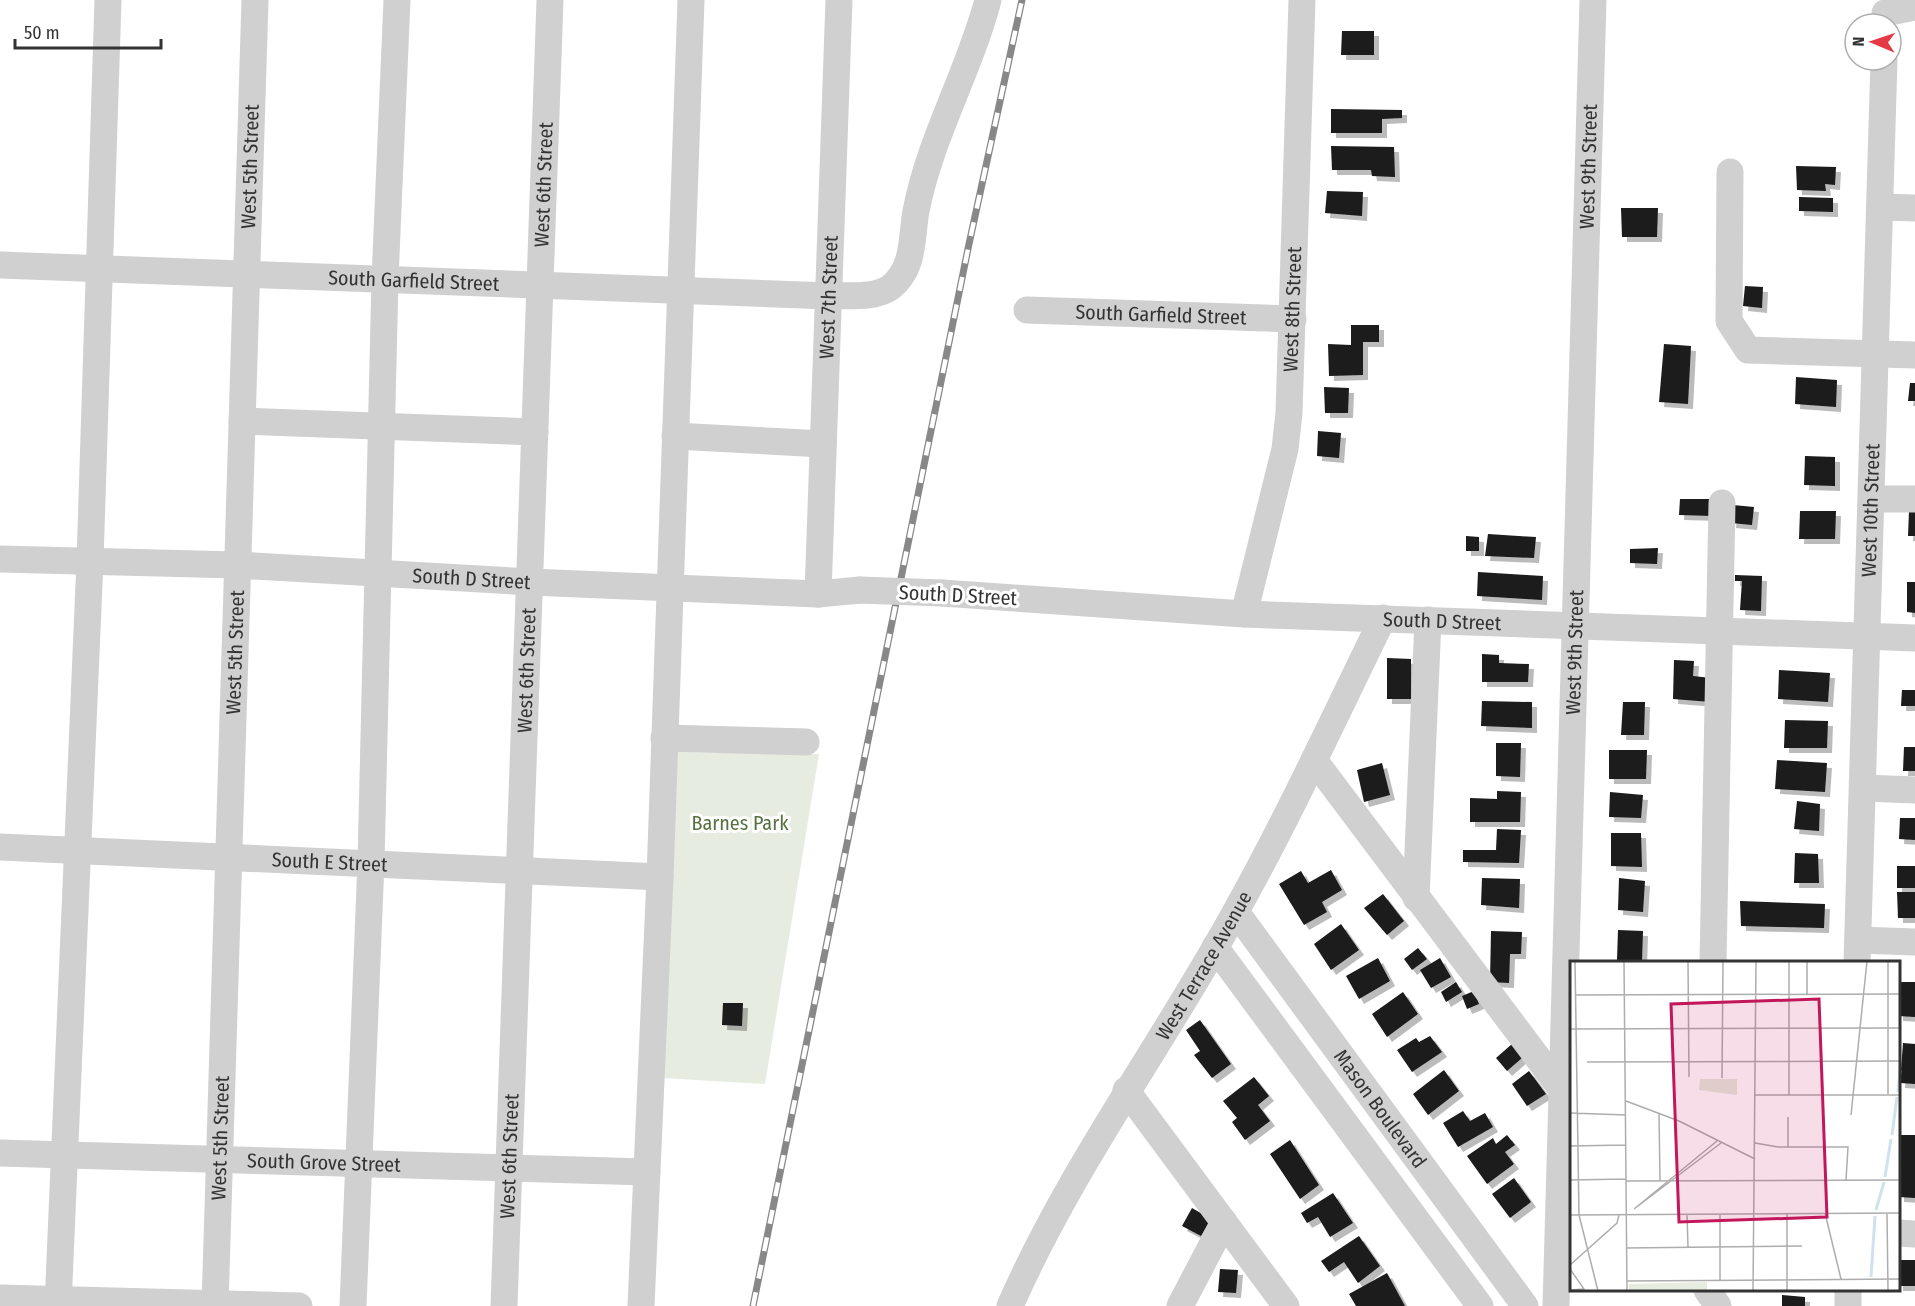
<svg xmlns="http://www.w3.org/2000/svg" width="1915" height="1306" font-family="'Fira Sans Condensed',sans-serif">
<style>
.green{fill:#e6ecdf}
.building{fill:#1a1a1a;filter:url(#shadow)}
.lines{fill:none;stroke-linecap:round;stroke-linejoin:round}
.minor{stroke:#d0d0d0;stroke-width:27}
.rail-casing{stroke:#888;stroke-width:7}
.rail{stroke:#fff;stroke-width:4.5;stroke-dasharray:14;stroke-linecap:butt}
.minor-bridge{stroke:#d0d0d0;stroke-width:27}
.labels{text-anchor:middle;stroke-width:6;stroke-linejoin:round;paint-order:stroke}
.street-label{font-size:20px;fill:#333;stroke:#fff}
.park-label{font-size:20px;fill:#56703f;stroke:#fff}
.inset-river{fill:none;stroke:#cfe2ee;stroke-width:3}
.inset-road{fill:none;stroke:#adadad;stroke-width:1.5}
.view{fill:#c2185b;fill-opacity:0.15;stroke:#c2185b;stroke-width:3}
.inset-edge{fill:none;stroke:#333;stroke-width:3}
</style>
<defs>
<filter id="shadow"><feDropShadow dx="5" dy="5" stdDeviation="0" flood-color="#0004"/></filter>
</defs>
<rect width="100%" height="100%" fill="#fff"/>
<!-- green -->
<path class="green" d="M675 752 819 754 765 1084 663 1078Z"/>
<!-- building -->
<path class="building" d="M1342 31H1374V55H1341Z
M1331 109 1402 110V118L1382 119V133H1331Z
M1331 146 1394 147 1395 177 1372 176 1371 170H1332Z
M1796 166 1836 167 1835 185 1825 184 1826 191 1797 190Z
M1327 191 1363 192 1362 216 1325 213Z
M1799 197 1833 198V212L1799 211Z
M1621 208H1658L1657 237H1622Z
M1745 286 1763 287 1762 308 1743 306Z
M1351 325H1379V342H1363V375L1329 376 1328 344 1351 345Z
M1664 344 1691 346 1688 404 1659 402Z
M1796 377 1837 380 1836 407 1795 404Z
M1910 383H1915V401H1908Z
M1324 387 1349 388 1348 413H1325Z
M1318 431 1341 433 1339 458 1317 456Z
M1805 456 1835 457V486L1804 485Z
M1680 499H1714L1713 516 1679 515Z
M1733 505 1754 507 1752 525 1731 523Z
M1800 511H1836L1835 539H1799Z
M1909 511H1915V536H1908Z
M1488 534 1536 537 1534 558 1485 556Z
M1466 536 1479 537V551H1466Z
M1658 548 1657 564 1630 563V549Z
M1478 572 1543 576 1542 600 1477 596Z
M1735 575 1762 576 1761 611 1740 610 1742 581H1735Z
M1907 582H1915V613L1907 612Z
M1482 654 1499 655V663L1529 664 1528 682H1482Z
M1387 658 1411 659V699H1387Z
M1674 660 1694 661 1693 676 1711 678V702L1673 699Z
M1779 670 1830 673 1828 702 1778 699Z
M1902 690H1915V706H1901Z
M1482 701 1532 702V728L1481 726Z
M1623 702H1645L1644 735H1621Z
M1785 720 1828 721 1827 748H1784Z
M1496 743H1521L1520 777 1496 776Z
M1904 747H1915V771H1903Z
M1609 750H1647L1646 779H1609Z
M1777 760 1827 763 1825 792 1775 789Z
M1382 763 1390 795 1364 802 1357 770Z
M1497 791 1521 792 1520 822H1470V798L1497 799Z
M1610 792 1643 795 1641 818 1609 817Z
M1797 801 1820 804 1819 831 1794 829Z
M1900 818H1915V840L1899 839Z
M1497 829 1521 830 1519 863 1463 862V850H1496Z
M1611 833H1641L1642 867 1611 866Z
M1795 853 1818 854 1819 883H1794Z
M1897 866H1915V888H1897Z
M1331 870 1342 890 1322 902 1327 912 1304 925 1279 884 1301 871 1308 883Z
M1482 878 1520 879 1519 908 1481 905Z
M1619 878 1645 881 1643 912 1618 910Z
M1897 892H1915V918H1898Z
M1383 894 1404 921 1387 935 1364 908Z
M1740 901 1825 904 1824 928 1741 926Z
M1341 924 1359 950 1331 970 1314 944Z
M1618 930 1643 931 1642 961 1617 960Z
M1491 931 1522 932 1521 954H1510L1509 983 1490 982Z
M1418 948 1427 959 1412 970 1404 959Z
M1378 958 1390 981 1359 999 1346 976Z
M1440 958 1451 977 1431 988 1420 970Z
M1456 982 1462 992 1446 1002 1441 992Z
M1898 982H1915V1017L1898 1016Z
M1474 991 1479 1004 1467 1009 1462 996Z
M1403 992 1418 1014 1387 1037 1372 1014Z
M723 1003H743L742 1026 722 1025Z
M1200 1020 1231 1064 1212 1078 1194 1055 1200 1051 1186 1030Z
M1430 1036 1442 1052 1412 1072 1397 1050 1416 1038 1419 1042Z
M1903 1043 1915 1044V1084L1900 1083Z
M1512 1044 1522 1058 1507 1071 1496 1058Z
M1444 1070 1459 1091 1428 1115 1413 1094Z
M1529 1071 1546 1094 1527 1106 1512 1084Z
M1254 1077 1269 1096 1258 1105 1270 1121 1245 1140 1232 1122 1237 1118 1223 1101Z
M1463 1111 1470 1121 1485 1113 1493 1127 1458 1147 1443 1123Z
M1507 1135 1515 1145 1505 1152 1514 1164 1487 1184 1467 1156 1493 1138 1496 1144Z
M1899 1135H1915V1198L1899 1197Z
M1290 1140 1319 1185 1300 1199 1270 1154Z
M1514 1178 1531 1202 1510 1218 1492 1194Z
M1333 1193 1353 1223 1330 1237 1318 1217 1307 1223 1301 1213Z
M1192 1208 1211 1219 1201 1236 1182 1226Z
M1359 1236 1380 1266 1358 1283 1344 1262 1329 1272 1321 1261Z
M1898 1260H1915V1286H1898Z
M1220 1269 1238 1270 1236 1293 1218 1292Z
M1387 1273 1405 1306H1356L1349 1294Z
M1782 1295 1805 1297V1306H1782Z"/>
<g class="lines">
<!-- minor -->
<g class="minor">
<path d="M1885 13 1915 7"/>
<path d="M1730 172 1729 321 1748 350 1915 355"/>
<path d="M1881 207 1915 208"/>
<path id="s1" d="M0 265 829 296C847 295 875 299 891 287 915 267 911 239 916 211 930 138 969 72 988 0"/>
<path id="s2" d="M1027 310 1293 319"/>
<path d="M242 421 535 432"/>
<path d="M675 436 823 444"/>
<path d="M1872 499H1915"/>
<path id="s3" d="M0 559 237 565 530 582 818 594 860 590"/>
<path id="s4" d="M942 593 1244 614 1915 638"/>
<path id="s5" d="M818 594 839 0"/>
<path id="s6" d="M1244 614 1285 449 1289 413 1302 0"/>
<path d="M664 738 806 742"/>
<path d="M1314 760 1562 1090"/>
<path d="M1863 788 1915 790"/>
<path id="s7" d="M0 847 660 877"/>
<path d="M1416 898 1428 620"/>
<path id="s8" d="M1236 912 1525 1306"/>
<path d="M1858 940 1915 942"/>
<path d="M1215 947 1480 1306"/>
<path d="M1713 962 1722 503"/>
<path id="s9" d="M1857 962 1884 60"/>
<path d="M1126 1090 1286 1306"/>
<path id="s10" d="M0 1153 647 1172"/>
<path d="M1898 1233 1915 1234"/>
<path d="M1707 1290 1718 1306"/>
<path d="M0 1298 299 1306"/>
<path d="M58 1306 90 561 108 0"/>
<path id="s11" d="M215 1306 255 0"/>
<path d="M353 1306 371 862 385 279 397 0"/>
<path id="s12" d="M504 1306 550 0"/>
<path d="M641 1306 660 877 691 0"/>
<path id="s13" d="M1010 1306C1071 1167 1163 1044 1236 911 1289 816 1335 716 1383 618"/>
<path d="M1180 1306 1224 1222"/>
<path id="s14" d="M1556 1306 1593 0"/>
<path d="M1848 1306V1290"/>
</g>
<!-- rail casing -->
<g class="rail-casing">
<path id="rail" d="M753 1306 969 244 1022 0"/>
</g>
<!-- rail -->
<use href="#rail" class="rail"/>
<!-- minor-bridge -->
<path class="minor-bridge" d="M860 590 942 593"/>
</g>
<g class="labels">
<!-- street labels -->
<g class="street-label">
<text dy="7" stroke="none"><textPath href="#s11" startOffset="1140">West 5th Street</textPath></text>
<text dy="7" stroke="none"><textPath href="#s14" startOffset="1140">West 9th Street</textPath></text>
<text dy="7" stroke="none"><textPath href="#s12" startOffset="1122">West 6th Street</textPath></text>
<text dy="7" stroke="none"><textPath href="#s1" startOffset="414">South Garfield Street</textPath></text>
<text dy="7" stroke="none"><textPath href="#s5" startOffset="297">West 7th Street</textPath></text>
<text dy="7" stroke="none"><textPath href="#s6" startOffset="310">West 8th Street</textPath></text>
<text dy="7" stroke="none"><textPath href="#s2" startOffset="134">South Garfield Street</textPath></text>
<text dy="7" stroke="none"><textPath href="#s9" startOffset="452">West 10th Street</textPath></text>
<text dy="7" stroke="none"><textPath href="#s3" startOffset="472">South D Street</textPath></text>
<text transform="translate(958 595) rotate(3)" y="7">South D Street</text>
<text dy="7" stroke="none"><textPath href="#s4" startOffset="501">South D Street</textPath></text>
<text dy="7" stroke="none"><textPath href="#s11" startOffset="654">West 5th Street</textPath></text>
<text dy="7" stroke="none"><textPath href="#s14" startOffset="654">West 9th Street</textPath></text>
<text dy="7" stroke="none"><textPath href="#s12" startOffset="636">West 6th Street</textPath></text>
<text dy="7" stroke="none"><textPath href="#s7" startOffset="330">South E Street</textPath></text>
<text dy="7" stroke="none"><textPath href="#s13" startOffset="392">West Terrace Avenue</textPath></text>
<text dy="7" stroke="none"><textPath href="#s8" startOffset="244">Mason Boulevard</textPath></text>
<text dy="7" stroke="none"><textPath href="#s11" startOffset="168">West 5th Street</textPath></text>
<text dy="7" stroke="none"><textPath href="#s12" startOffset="150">West 6th Street</textPath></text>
<text dy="7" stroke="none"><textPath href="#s10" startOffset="324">South Grove Street</textPath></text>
</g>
<!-- park labels -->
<g class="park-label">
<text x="740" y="830">Barnes Park</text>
</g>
</g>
<!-- overview -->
<g transform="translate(1570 961)">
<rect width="330" height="330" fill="#fff"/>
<path d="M130 118H167V134L129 129ZM137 321V330H59V323Z" fill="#e6ecdf"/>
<path class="inset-river" d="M328 131 330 109M322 174 327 136M315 216 321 178M306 249 314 221M301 316 305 255"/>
<path class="inset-road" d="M5 0 9 254 28 330M54 0 57 330M118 0 119 116M237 0V33M318 0V133M5 34 330 33M0 68 330 67M17 101 330 100M152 117 153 0M185 134H330M219 134V0M56 140 109 160 185 198M0 152 56 154M89 152 90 220M281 154 297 0M218 156V186M147 180 64 248 151 182M185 182 208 186H278L276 219M0 185 56 184M0 219 56 218M56 220 330 219M255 252 271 318M317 252 318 330M117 253 118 286M150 253V319M217 253V330M0 254 330 252M56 287 232 285M0 304 47 262 49 254M0 308 14 328 0 329M57 320 330 318M183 330 186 0"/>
<path class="view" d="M249 38 257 256 109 261 101 43Z"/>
<rect width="330" height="330" class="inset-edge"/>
</g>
<!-- north arrow -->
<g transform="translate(1873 42) rotate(272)"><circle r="28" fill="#ffffff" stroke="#adadad" stroke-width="1.5"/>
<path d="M0-4.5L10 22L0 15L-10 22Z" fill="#e63946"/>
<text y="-9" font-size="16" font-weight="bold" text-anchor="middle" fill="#333333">N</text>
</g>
<!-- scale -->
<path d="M15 39v9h146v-9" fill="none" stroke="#333333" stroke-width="3"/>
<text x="24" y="39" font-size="18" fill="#333333" stroke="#ffffff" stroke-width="4.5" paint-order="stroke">50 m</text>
</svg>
